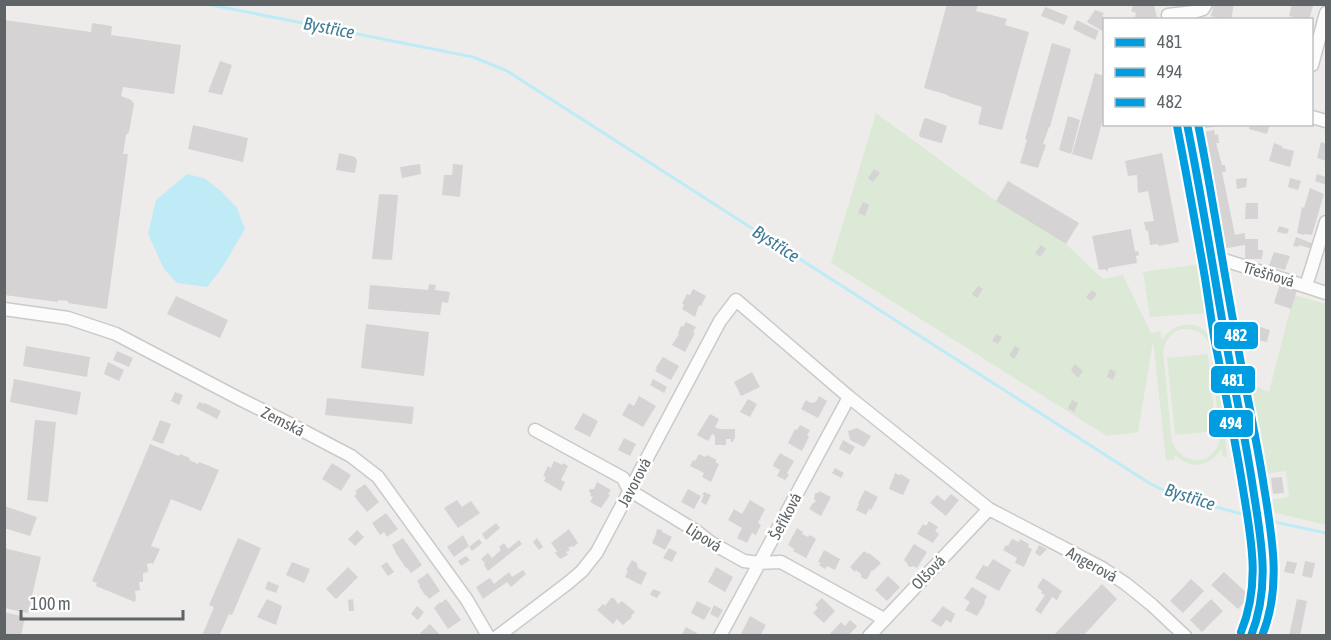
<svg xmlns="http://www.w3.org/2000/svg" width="1331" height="640" font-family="'Asap Condensed',sans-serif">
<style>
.green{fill:#dbe9d6;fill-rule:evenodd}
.water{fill:#bfebf7}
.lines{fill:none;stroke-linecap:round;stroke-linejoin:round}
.stream{stroke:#bfebf7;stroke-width:3}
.building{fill:#d5d3d3}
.minor-casing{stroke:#cbcaca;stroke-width:15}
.minor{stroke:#fcfcfc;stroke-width:12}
.bus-1-casing{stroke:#fff;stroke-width:12}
.bus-2-casing{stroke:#fff;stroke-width:12}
.bus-3-casing{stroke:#fff;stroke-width:12}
.bus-1{stroke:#009ee0;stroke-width:8}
.bus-2{stroke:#009ee0;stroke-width:8}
.bus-3{stroke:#009ee0;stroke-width:8}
.labels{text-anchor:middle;stroke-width:5;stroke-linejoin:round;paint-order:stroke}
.street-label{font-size:16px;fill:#5f6467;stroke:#fff}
.water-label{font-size:18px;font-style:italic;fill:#3d7a95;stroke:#fff}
.line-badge{stroke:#fff;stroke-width:2}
.badge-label{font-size:16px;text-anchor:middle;font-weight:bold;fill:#fff}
</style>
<rect width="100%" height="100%" fill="#eeecea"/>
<!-- green -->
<path class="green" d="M876 113 996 201 1066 244 1103 279 1123 275 1152 335 1153 333 1160 331 1162 340C1178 317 1206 320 1215 347L1227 457H1223L1221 450C1208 467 1191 470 1175 455L1174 460H1166L1153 341 1138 432 1107 436 831 263ZM1181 329C1197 328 1206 334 1211 349L1220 440C1212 467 1184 466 1172 442L1163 352C1165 340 1171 333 1181 329Z
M1199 264 1208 313 1150 317 1143 272Z
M1294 295 1326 304V525L1264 510 1269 500 1289 497 1286 471 1265 474 1245 382 1269 392Z
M1208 354 1216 431 1175 435 1167 358Z"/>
<!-- water -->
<path class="water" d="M187 174 204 178 221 191 237 208 245 229 222 268 207 287 177 283 164 269 148 234 156 200Z"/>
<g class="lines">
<!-- stream -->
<path class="stream" d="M207 4 473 57 507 71 1149 483 1177 497 1254 517
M1261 519 1326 533"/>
</g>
<!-- building -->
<path class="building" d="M947 4H978L976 11 1007 19 1005 25 1029 32 1002 130 978 124 982 107 948 96V95L924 88Z
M1134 4 1154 5 1157 18 1141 20 1135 18 1136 13 1131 11Z
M1214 4H1234L1231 20H1223L1211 16Z
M1292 4 1313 6 1309 20H1303L1289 16Z
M1045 7 1068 16 1064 25 1041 16Z
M1095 10 1104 13 1102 16 1109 20H1104V32L1087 22Z
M4 20 91 32 92 23 112 26 111 35 181 45 174 94 123 87 121 96 131 100 134 104 129 132 126 135 123 154H128L107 309 68 303V301L58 300V302L4 295Z
M1077 20 1099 31 1095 40 1073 29Z
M1052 43 1071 49 1050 127H1049L1043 144 1046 145 1038 168 1020 163 1027 140 1025 139Z
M220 61 232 65 222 95 208 92Z
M1095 73 1104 76V115L1092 160 1072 154Z
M1068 116 1080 120 1071 154 1059 150Z
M926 118 947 126 942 142 941 143 920 137 919 135 924 119Z
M1197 124H1220V126L1198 129Z
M1250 124H1270L1267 134 1249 129Z
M193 125 248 138 243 162 188 149Z
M1214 130 1215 135 1218 134 1219 143H1216L1222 165H1225L1226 172H1222L1235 235 1245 233V239H1258V250H1263L1262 259H1245V245L1222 249 1199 133Z
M1321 142 1326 144V161L1317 158Z
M1274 143 1282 146V148L1294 151 1290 167 1269 161Z
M339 153 355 157 357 161 355 173 336 170Z
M1162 153 1179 242 1159 246 1158 244 1150 245 1148 230 1146 231 1144 222 1154 221 1148 191 1138 193 1137 175 1128 176 1125 161Z
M420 164 421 174 402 178 400 167Z
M453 164 463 165 460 197 442 195 444 175H452Z
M874 169 880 173 873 182 868 178Z
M1317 174 1326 177V185L1315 181Z
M1247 178 1246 187 1237 189 1236 179Z
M1290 178 1301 181 1298 190 1288 187Z
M1008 181 1079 223 1066 244 996 201Z
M1310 188 1324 194 1312 235 1305 234 1304 235 1297 233 1302 207 1304 208Z
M379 194 398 195 392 260 372 259Z
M863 202 869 205 865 216 858 213Z
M1246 203H1258V219H1245Z
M1279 226 1289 229 1287 234 1277 232Z
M1131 229 1135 252 1138 251 1139 255 1136 256 1137 263 1108 268V270L1106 271 1105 269 1099 270 1092 236Z
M1296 237 1314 244 1312 249 1299 245V247L1293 246Z
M1041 245 1046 249 1040 257 1035 253Z
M1274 252 1290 256 1285 270 1269 266Z
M429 284 436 285 435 290 450 292 448 303 442 302 440 315 368 309 370 285 428 290Z
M1280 284 1297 290 1291 309 1274 303Z
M978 286 983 289 977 298 972 294Z
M693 289 706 296 701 306 699 305 695 317 682 309 684 305 682 303 687 294 690 295Z
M1092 290 1097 294 1091 301 1086 297Z
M176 296 228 320 220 338 167 314Z
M686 322 696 327 693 332 695 333 685 352 672 345 679 334 678 333 681 326 683 327Z
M366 324 429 332 424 376 361 368Z
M1253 325 1270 330 1267 342 1249 338Z
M996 334 1002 337 998 344 992 341Z
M26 346 90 357 87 377 23 366Z
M1015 346 1020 349 1014 359 1009 355Z
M117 351 133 358 129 367 113 360Z
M663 357 679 366 671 380 655 371 657 368 656 367Z
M108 362 124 370 119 381 104 374Z
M1075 364 1083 371 1078 378 1071 370Z
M1110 369 1116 372 1113 380 1107 377Z
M1242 369H1248L1249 373 1252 372 1256 376 1252 385 1245 382Z
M752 372 760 387 741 396 734 382Z
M14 379 81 392 77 415 10 402Z
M653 379 667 387 664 393 650 385Z
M175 392 183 395 179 405 171 401Z
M639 396 656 406 643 427 622 415 629 403 634 406Z
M819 396 827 401 818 418 801 409 806 400 811 403 816 402Z
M327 398 414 407 412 424 325 415Z
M748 399 757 404 750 417 740 412Z
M1072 400 1078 403 1074 412 1068 408Z
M199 402 204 404 205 403 221 411 217 419 196 408Z
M583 413 598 421 590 437 574 429Z
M710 414 719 419 715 427 719 429H735V439H734L733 442H731V439H726V445H715V436L712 434 708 441 697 435Z
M35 420 56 422 48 502 27 500Z
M160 420 171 424 163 444 152 440Z
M800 425 810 430 807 435 809 437 802 451 788 443 795 429 797 430Z
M857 428 871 436 864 447 850 440 848 431Z
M624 438 636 444 630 456 618 450Z
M843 440 855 447 850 455 839 449Z
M150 444 179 456 180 454 190 458 189 460 198 464 199 462 219 470 201 511 171 499 151 546 160 549 153 564 151 563 147 564 148 572 143 573V582H139L140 590 135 591 136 599 135 602 96 586 97 583 92 581Z
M780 453 794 461 787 473 789 475 785 480 777 476 780 470 773 466 774 463Z
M699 454 705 457 707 455 717 460 715 462 719 464 711 482 702 477 704 473 690 466 693 460 695 461Z
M554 461 562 465 563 463 568 466 561 480 565 482 561 491 544 481 546 477 543 476 548 466 551 468Z
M332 463 351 475 341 491 322 479Z
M835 468 844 473 841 478 832 473Z
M895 473 899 475 901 474 910 480 903 495 889 489Z
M1282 477 1284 493 1273 494 1271 478Z
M597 482 611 490 608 494 610 495 601 508 590 502 593 497 590 496 591 494 589 491 590 489H594Z
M365 484 379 502 367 512 354 496 357 493 355 491Z
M688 489 701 496 694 509 681 502Z
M865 490 878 497 871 510 869 509 866 515 856 510 859 504 858 503Z
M819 491 831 497 821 516 809 509 813 503H814L816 500H814L815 493H818Z
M704 492 711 495 706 505 701 502 704 495H702Z
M951 494 959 500 946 516 930 503 937 495 945 501Z
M457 500 462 507 471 501 480 513 458 528 444 508Z
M750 500 765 509 758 523 761 525 756 535 752 533 747 543 737 538 742 528 728 520 734 509 742 514Z
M4 506 37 517 30 536 4 528Z
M386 513 398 529 387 537 384 532 380 535 372 523Z
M929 521 938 527 935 531 939 534 933 543 917 534 923 524 926 526Z
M496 523 500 528 486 540 482 534Z
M797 528 803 532 802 534 808 537 810 535 816 539 806 558 793 551 794 549 788 545Z
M569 529 578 543 573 547 572 546 568 548 570 550 566 552 568 555 560 559 555 553 557 551 551 543Z
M657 529 662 530V532L672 537 665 550 652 543 656 534Z
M357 530 364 537 355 546 348 539Z
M463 535 469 546 454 557 447 547Z
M238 538 261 548 232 615 229 614 219 636H202L214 607 209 605Z
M403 538 422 565 411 573 407 568H406L397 555 392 545Z
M537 538 543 547 539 550 533 542Z
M479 539 482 543 472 551 469 547Z
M1012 539 1019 542 1020 539 1029 544 1028 547 1032 549 1024 567 1015 563 1017 558 1003 550 1006 545 1008 546Z
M519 540 522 544 488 571 484 565 485 563 481 559 488 553 492 558 501 550 499 547 504 543 508 549Z
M914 544 927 552 917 568 913 566 910 567 908 566 907 563 904 560Z
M1039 545 1047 549 1040 556 1035 553Z
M4 548 41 557 28 613 4 608Z
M669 548 677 552 672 562 663 558Z
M824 550 840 559 835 570 827 566 825 569 819 565 821 563 818 562Z
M864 551 868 554 869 553 881 563 873 571 872 570 867 579H864L861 577V574L856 570 855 572 850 567Z
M466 556 470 560 461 566 458 561Z
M993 559 1011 570 999 591 975 578 983 565 988 567Z
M632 560 637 563 638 568 647 573 641 585 625 577 628 571 626 570Z
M1287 561 1297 563 1294 574 1284 572Z
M1305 561 1315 563 1312 578 1302 576Z
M292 562 310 569 304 583 286 575Z
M387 562 394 572 388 576 381 566Z
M348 567 358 577 336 599 326 589Z
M716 567 733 577 725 592 708 582Z
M523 570 526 574 511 587 507 582 483 599 476 587 490 578 494 584 509 572 512 577Z
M1224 572 1250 596 1238 609 1211 585Z
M428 573 440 591 429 599 426 595H425L419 586 420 585 417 581Z
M888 576 900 587 887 601 875 590Z
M1043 578 1062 591 1057 600 1052 597 1041 614 1035 610 1045 595 1041 593 1042 591 1037 587Z
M1191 579 1204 591 1183 613 1170 601Z
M268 581 279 586 276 593 265 589Z
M1102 584 1117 599 1083 636H1053Z
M972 587 987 596 984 602 985 603 977 616 965 610 970 602 964 598Z
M653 589 661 592 657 598 650 595Z
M611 598H614L618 604 622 601 635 612 631 616 632 617 623 625 617 619 613 624 597 610 603 604 605 606Z
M822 598 835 611 824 623 813 613 818 608 815 605Z
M267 599 282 606 276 625 257 617Z
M353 599 354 611H349L348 600Z
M446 599 461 620 448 629 434 608 440 602 441 603Z
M1211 599 1223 611 1202 632 1190 620Z
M1297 599 1307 601 1300 636H1289Z
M697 601 711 608 704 620 691 613Z
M714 605 723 610 718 618 710 614Z
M417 606 424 612 418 620 411 614Z
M943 606 955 614 951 623 946 620 941 627 931 621Z
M4 612 25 617 21 636H4Z
M750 616 766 625 760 636H740Z
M850 620 857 626 848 636H828L841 622 845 626Z
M430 624 441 636H422L420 633Z
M686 627 702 636H681Z"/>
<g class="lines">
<!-- minor casing -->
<g class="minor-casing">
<path id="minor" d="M1168 15 1193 12 1203 9 1206 4
M1312 65 1326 13
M1312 117 1326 121
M1187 124C1196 169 1205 214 1212 259 1217 283 1220 307 1224 331 1234 385 1246 438 1254 492 1261 538 1273 592 1251 636
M1212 256 1326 293
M1306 286 1326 222
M4 309 68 318 116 334 238 398 292 425 351 456 378 477 467 600 488 636
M535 430 623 478 629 490 696 531 710 542 744 561 759 563 781 562 884 619
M498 636 568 583 582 571 597 552 720 321 736 300 849 397 989 509 1102 568 1126 584 1152 605 1185 636
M720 636 849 397
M869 636 989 509"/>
</g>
<!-- minor -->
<use href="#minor" class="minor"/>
<!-- bus-1 casing -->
<g class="bus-1-casing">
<path id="bus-1" d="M1187 124C1201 193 1212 262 1224 331 1233 383 1245 435 1253 488 1261 540 1271 585 1251 636"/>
</g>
<!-- bus-2 casing -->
<g class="bus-2-casing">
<path id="bus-2" d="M1177 126C1187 177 1196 227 1205 278 1208 298 1211 317 1214 337 1224 387 1235 438 1243 489 1251 539 1261 583 1241 632"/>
</g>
<!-- bus-3 casing -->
<g class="bus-3-casing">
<path id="bus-3" d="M1198 124C1212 193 1222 262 1235 331 1244 383 1256 435 1264 487 1272 537 1282 587 1262 636"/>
</g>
<!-- bus-1 -->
<use href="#bus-1" class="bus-1"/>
<!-- bus-2 -->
<use href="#bus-2" class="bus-2"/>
<!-- bus-3 -->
<use href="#bus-3" class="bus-3"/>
</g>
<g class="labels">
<!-- street labels -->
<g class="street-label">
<text transform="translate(1269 274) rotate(17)" y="6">Třešňová</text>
<text transform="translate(283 421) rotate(27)" y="6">Zemská</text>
<text transform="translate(634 482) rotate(-62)" y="6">Javorová</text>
<text transform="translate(785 516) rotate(-62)" y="6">Šeříková</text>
<text transform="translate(704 537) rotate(33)" y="6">Lipová</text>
<text transform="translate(1092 564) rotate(29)" y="6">Angerová</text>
<text transform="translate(928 572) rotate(-46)" y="6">Olšová</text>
</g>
<!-- water labels -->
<g class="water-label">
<text transform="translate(329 28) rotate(11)" y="6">Bystřice</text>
<text transform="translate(776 244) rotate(33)" y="6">Bystřice</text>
<text transform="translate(1190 497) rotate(18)" y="6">Bystřice</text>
</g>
</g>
<g class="line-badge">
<rect x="1213" y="321" width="46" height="29" rx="6" fill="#009ee0"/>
<rect x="1210" y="365" width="46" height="29" rx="6" fill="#009ee0"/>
<rect x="1208" y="409" width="46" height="29" rx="6" fill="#009ee0"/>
</g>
<g class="badge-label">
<text x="1236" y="341">482</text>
<text x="1233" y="386">481</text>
<text x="1231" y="429">494</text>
</g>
<!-- border -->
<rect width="1331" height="640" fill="none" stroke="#5f6467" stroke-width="12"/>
<!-- legend -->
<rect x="1103" y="18" width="210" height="108" fill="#ffffff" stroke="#bfc1c2" stroke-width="1.5"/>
<rect x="1115" y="38" width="30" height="9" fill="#009ee0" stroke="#bfc1c2" stroke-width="1.5"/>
<text x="1157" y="48" font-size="18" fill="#5f6467">481</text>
<rect x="1115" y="68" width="30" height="9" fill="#009ee0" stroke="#bfc1c2" stroke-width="1.5"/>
<text x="1157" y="78" font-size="18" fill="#5f6467">494</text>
<rect x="1115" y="98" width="30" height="9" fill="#009ee0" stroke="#bfc1c2" stroke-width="1.5"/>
<text x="1157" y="108" font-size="18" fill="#5f6467">482</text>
<!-- scale -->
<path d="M21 610v9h162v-9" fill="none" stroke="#5f6467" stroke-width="3"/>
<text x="30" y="610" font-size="18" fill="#5f6467" stroke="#ffffff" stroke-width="4.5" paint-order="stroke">100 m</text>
</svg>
